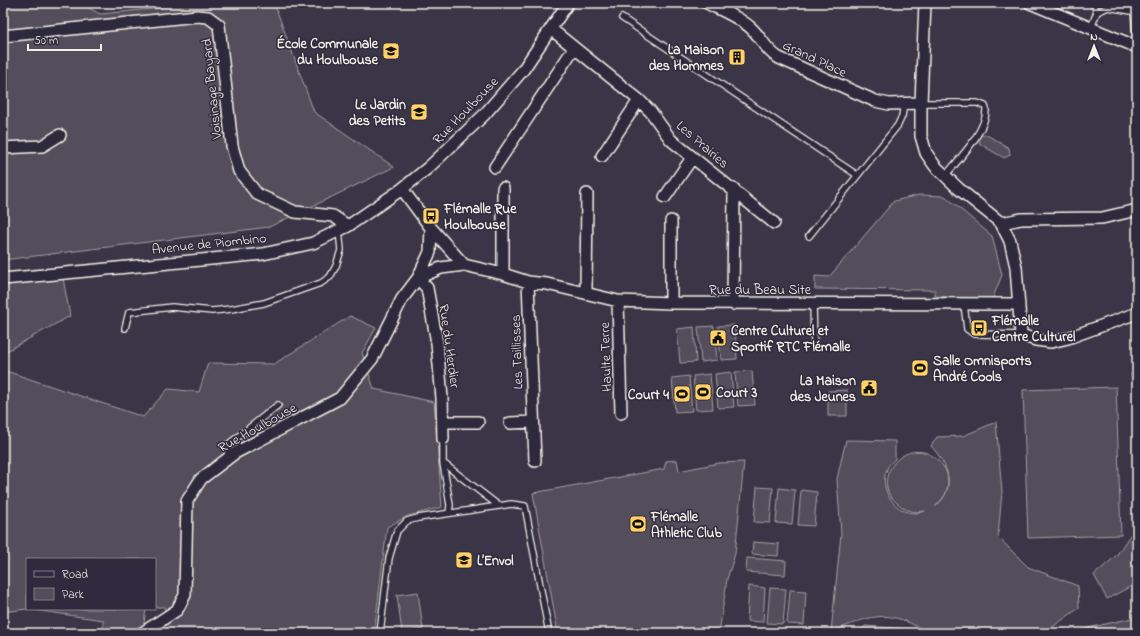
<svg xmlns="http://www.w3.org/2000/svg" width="1140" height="636" font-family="'Indie Flower',sans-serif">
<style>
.green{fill:#534e5c;stroke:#a4a0a2;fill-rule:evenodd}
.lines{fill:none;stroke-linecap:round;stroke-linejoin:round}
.lane-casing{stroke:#f4f1e8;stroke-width:8}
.street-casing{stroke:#f4f1e8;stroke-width:14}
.lane{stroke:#2f2a3d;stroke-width:5.5}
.street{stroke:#2f2a3d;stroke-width:11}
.labels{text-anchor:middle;stroke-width:3;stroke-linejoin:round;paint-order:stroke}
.poi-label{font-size:14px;font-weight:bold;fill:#f4f1e8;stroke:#2f2a3d;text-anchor:start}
.street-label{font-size:14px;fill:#f4f1e8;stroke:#2f2a3d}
</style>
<rect width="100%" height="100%" fill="#3b3647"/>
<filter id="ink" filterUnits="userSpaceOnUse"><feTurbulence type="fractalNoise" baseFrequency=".025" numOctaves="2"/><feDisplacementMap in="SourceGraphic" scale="8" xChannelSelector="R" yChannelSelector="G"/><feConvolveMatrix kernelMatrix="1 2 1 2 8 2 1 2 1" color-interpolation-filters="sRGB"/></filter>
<g filter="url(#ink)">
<!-- green -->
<path class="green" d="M3 3H84L87 7 100 14 161 8 170 3H274L314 112 394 167 269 227 3 260Z
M982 135H987L1009 148 1010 155 1004 158 980 144 979 138Z
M919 195 945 196 992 236 1002 275 992 300 935 296V290L815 289V276L829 277 894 201Z
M63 278 70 316 3 353V285Z
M350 316 376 328 362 353 374 389 434 402 442 507 408 516 387 527 374 633H103V620L27 609 3 612V370L143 417 168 389 199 392 208 363 274 364ZM27 559H155V607H165L163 618 143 630 146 609H27Z
M735 325 737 359 721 360 718 326Z
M714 326 717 360 701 362 698 327Z
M694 327 696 362 680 363 677 329Z
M1137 365V408L1131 374Z
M752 371 755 405 738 406 735 372Z
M731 372 734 407 718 408 715 374Z
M710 374 713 409 696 410 693 376Z
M689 376 692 411 675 412 672 378Z
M1116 387 1121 535 1028 538 1023 390Z
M847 390V416H828V391Z
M996 422 1002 492 998 537 1028 567 1078 586 1079 608 1044 633H859L865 626 923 630C885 607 869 617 831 632L841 534 837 479 846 440 895 441V459C892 462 888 465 887 469 876 492 901 521 925 511 914 513 906 511 897 503 865 478 913 426 943 466 950 475 949 490 943 498 941 501 937 504 935 507 958 487 948 465 931 446L937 437 963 436Z
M677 460 679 471 719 463 744 462 735 554 727 579 719 633H558L533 493 664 469 666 461Z
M757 487 773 488 770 523 754 522Z
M779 488 795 490 792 524 776 523Z
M801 490 817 492 814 526 798 525Z
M1137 525V583L1107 599 1094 575 1116 556Z
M753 542 779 544 778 556 752 554Z
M747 558 786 561 785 575 746 572Z
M749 586 765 588 763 622 747 621Z
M770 588 786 589 783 624 767 623Z
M790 590 806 591 804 625 787 624Z
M418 592 423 629 402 632 397 595Z
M1137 617V633H1077L1088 628Z"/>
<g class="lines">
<!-- lane casing -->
<g class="lane-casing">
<path id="lane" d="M1093 3 1097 12 1108 7 1137 12
M622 18 857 175
M1091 28 1097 12
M1133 45 1136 36 1134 11
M921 103H977L985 106 986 109C987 131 958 160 945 176
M809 236 898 125 902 116 904 104
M813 304 814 345
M964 304 967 329 974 334 1021 335
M125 328 129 312 172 307 212 311 231 309 264 303 321 283 330 277 336 266 341 250 339 230
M443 439V463L499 506 511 504 525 506 549 633
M227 457 229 444 278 405
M443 463 450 505 449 513
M380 633 389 558 397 531 407 521 418 518 499 506"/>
</g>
<!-- street casing -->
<g class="street-casing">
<path id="street" d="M707 3C721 10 739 17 751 28 762 38 766 51 779 58L875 101 889 104 921 103
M925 3 921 103V136L926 153 935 166 959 189 1001 223 1010 241 1016 267 1021 335 1036 340 1051 342 1068 338 1137 313
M1030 3 1137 47
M551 29 639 100 651 112 671 140 774 223
M3 36 197 16 208 17 219 25 232 146 239 171 257 194 295 212 333 216 348 226
M3 148 42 146 60 135
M602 156 639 100
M495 167 574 48
M503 188V274
M402 189 431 228 464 265 503 274 528 282 547 284 618 301 671 303 1019 304
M665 197 692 158
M671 221V303
M1001 223 1021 219 1102 218 1137 210
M418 278 427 288 437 343 442 398 443 439
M418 278 441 268 464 265
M3 279 263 254 313 243 348 226 402 189 429 167 484 115 523 70 568 3
M528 282 535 461
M586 293 587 194
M618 301 621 413
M733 304 734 189
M443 422H478
M510 423 533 422
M142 633 177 610 185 595 187 501 201 479 235 453 340 398 372 359 402 299 418 278 430 252 431 228"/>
</g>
<!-- lane -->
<use href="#lane" class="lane"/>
<!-- street -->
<use href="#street" class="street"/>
</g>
</g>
<!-- icons -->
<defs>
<g id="school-square" transform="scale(0.9)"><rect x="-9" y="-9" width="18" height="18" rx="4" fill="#ffd166" stroke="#2f2a3d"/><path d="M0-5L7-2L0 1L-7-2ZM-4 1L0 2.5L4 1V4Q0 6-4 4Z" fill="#111"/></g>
<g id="building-square" transform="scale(0.9)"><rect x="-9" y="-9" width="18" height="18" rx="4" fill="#ffd166" stroke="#2f2a3d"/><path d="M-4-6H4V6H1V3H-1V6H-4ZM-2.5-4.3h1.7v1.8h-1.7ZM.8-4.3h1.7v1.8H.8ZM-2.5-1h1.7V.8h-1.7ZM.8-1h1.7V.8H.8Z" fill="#111"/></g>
<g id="bus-square" transform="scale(0.9)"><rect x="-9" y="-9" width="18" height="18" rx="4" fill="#ffd166" stroke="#2f2a3d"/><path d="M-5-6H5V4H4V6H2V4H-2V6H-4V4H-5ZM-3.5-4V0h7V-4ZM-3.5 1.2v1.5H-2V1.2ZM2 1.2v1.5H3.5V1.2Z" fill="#111"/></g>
<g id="civic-square" transform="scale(0.9)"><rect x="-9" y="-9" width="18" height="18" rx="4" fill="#ffd166" stroke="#2f2a3d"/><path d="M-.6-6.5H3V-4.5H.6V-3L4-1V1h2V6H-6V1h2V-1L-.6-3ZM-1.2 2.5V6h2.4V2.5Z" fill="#111"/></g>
<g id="stadium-square" transform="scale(0.9)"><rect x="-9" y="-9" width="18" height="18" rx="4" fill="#ffd166" stroke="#2f2a3d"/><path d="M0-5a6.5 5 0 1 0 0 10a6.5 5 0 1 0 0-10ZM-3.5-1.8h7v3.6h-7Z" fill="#111"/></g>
</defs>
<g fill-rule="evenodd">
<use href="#school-square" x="391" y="51"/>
<use href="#building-square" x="737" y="57"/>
<use href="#school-square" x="419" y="112"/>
<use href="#bus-square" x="431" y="216"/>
<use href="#bus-square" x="979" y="328"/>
<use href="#civic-square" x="718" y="338"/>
<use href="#stadium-square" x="920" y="368"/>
<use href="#civic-square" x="869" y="388"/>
<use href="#stadium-square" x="703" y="392"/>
<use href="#stadium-square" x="682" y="394"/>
<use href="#stadium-square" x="638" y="524"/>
<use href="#school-square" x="464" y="560"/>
</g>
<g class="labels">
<!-- poi labels -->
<g class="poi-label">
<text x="378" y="48" text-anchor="end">École Communale<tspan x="378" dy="16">du Houlbouse</tspan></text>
<text x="724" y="54" text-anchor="end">La Maison<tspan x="724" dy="16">des Hommes</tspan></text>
<text x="406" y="109" text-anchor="end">Le Jardin<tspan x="406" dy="16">des Petits</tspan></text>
<text x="444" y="213">Flémalle Rue<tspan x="444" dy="16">Houlbouse</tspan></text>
<text x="992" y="325">Flémalle<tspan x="992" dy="16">Centre Culturel</tspan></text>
<text x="731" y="335">Centre Culturel et<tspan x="731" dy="16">Sportif RTC Flémalle</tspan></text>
<text x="933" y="365">Salle Omnisports<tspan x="933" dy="16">André Cools</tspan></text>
<text x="856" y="385" text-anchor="end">La Maison<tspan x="856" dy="16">des Jeunes</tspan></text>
<text x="716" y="397">Court 3</text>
<text x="669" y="399" text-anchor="end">Court 4</text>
<text x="651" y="521">Flémalle<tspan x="651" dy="16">Athletic Club</tspan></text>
<text x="477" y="565">L’Envol</text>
</g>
<!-- street labels -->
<g class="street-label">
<text transform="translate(815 58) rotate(25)" y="5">Grand Place</text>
<text transform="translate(211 89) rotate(-96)" y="5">Voisinage Bayard</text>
<text transform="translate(465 110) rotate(-46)" y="5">Rue Houlbouse</text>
<text transform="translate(703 144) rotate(41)" y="5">Les Prairies</text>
<text transform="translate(209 243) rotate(-6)" y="5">Avenue de Piombino</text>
<text x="760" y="294">Rue du Beau Site</text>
<text transform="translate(450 346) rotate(82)" y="5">Rue du Herdier</text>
<text transform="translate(516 352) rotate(-92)" y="5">Les Taillisses</text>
<text transform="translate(605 357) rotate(-92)" y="5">Haulte Terre</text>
<text transform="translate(257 427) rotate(-29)" y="5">Rue Houlbouse</text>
</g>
</g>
<!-- margin -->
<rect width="1140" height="636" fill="none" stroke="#2f2a3d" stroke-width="16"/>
<rect x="8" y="8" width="1124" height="620" fill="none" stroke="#f4f1e8" stroke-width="1.5" filter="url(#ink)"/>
<!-- legend -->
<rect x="26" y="558" width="130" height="52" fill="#2f2a3d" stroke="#7e7a81"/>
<rect x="34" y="571" width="20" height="6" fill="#2f2a3d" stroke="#7e7a81"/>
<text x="62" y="578" font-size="12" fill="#f4f1e8">Road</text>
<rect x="34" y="588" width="20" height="12" fill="#534e5c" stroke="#7e7a81"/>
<text x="62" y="598" font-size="12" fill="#f4f1e8">Park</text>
<!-- north arrow -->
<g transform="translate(1094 46)" stroke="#2f2a3d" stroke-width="3" paint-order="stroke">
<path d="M0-3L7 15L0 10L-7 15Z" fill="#f4f1e8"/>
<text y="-6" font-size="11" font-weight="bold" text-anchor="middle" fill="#f4f1e8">N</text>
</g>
<!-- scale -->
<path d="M28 44v6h73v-6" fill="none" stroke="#f4f1e8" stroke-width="2"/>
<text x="34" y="44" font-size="12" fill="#f4f1e8" stroke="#2f2a3d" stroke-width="3" paint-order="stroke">50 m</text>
</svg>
